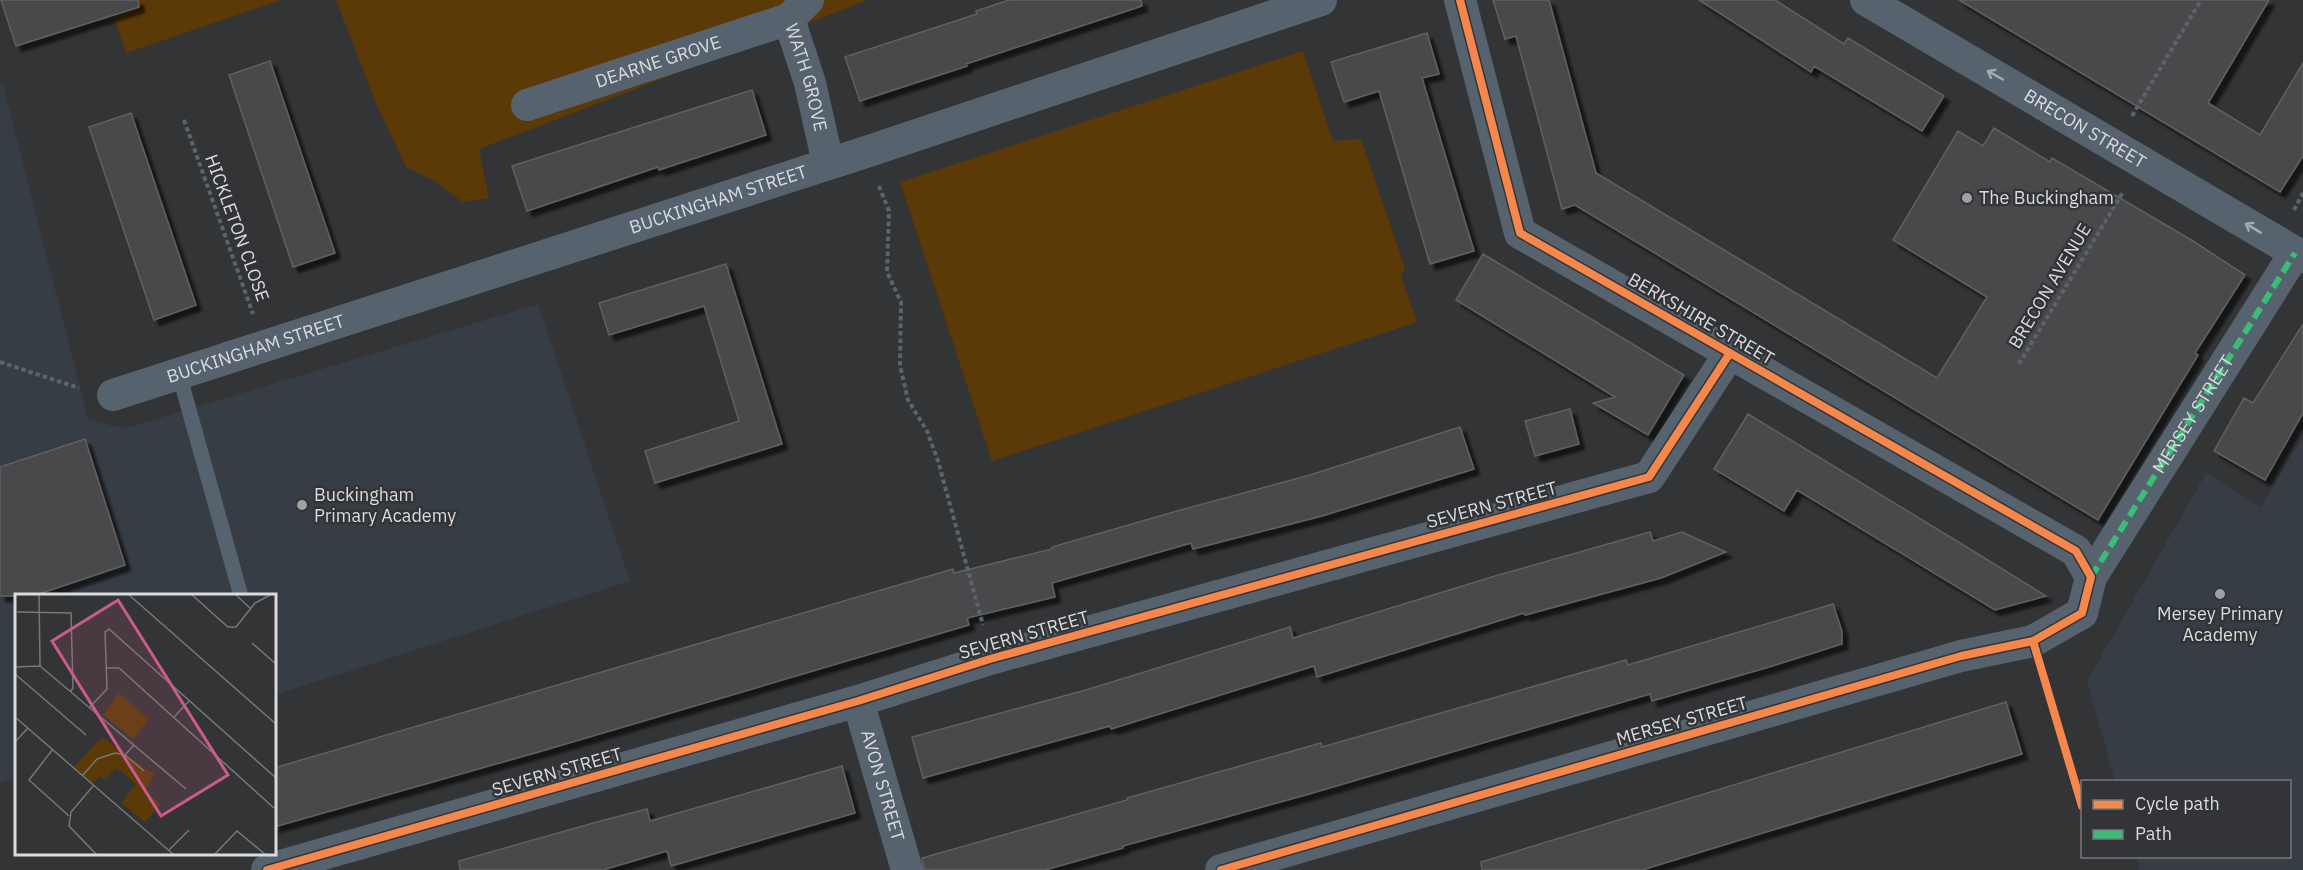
<svg xmlns="http://www.w3.org/2000/svg" width="2303" height="870" font-family="'IBM Plex Sans',sans-serif">
<style>
.built{fill:#373d44}
.green{fill:#5b3a07}
.building{fill:#494a4b;stroke:#5f6061;stroke-width:1.5;filter:url(#shadow)}
.lines{fill:none;stroke-linecap:round;stroke-linejoin:round}
.path{stroke:#5b636b;stroke-width:4;stroke-dasharray:4.5 3;stroke-linecap:butt}
.lane{stroke:#57626f;stroke-width:15}
.street{stroke:#57626f;stroke-width:32}
.quiet{stroke:#3abd76;stroke-width:6;stroke-dasharray:12 6;stroke-linecap:butt}
.cycleway-casing{stroke:#323437;stroke-width:11}
.cycleway{stroke:#f5874c;stroke-width:8}
.oneway{stroke:#a5abb1}
.poi-dot{fill:#9fa1a3;stroke:#323437;stroke-width:2}
.labels{text-anchor:middle;stroke-width:5;stroke-linejoin:round;paint-order:stroke}
.street-label{font-size:18px;fill:#d9dbdd;stroke:#323437}
.poi-label{font-size:18px;fill:#d9dbdd;stroke:#323437;text-anchor:start}
.inset-road{fill:none;stroke:#757779;stroke-width:1.5}
.view{fill:#ca5c88;fill-opacity:0.15;stroke:#ca5c88;stroke-width:3}
.inset-edge{fill:none;stroke:#d9dbdd;stroke-width:3}
</style>
<defs>
<filter id="shadow"><feDropShadow dx="5.5" dy="5.5" stdDeviation="1.5" flood-color="#0009"/></filter>
</defs>
<rect width="100%" height="100%" fill="#333436"/>
<!-- built -->
<path class="built" d="M3 85 88 419 123 429 538 304 630 581 275 695 274 596H16V777L0 783V86Z
M2301 440 2303 441V870H2140L2136 857 2290 856V782L2115 781 2087 681 2206 473 2260 507Z"/>
<!-- green -->
<path class="green" d="M108 0H281L126 53Z
M336 0H868L479 149 489 198 463 202 433 180 406 167 376 103Z
M1303 51 1333 141 1361 139 1405 268 1401 276 1417 322 992 461 900 182Z"/>
<!-- building -->
<path class="building" d="M1 0H138L139 7 16 46Z
M1009 0H1141L1142 6 966 64 967 66 860 101 845 57 977 14 976 11Z
M1493 0H1549L1596 173 1937 378 1987 297 1893 240 1958 131 1983 146 1994 128 2050 162 2052 158 2193 241 2245 275 2195 353 2198 355 2098 520 1575 205 1562 209 1516 36 1505 39Z
M1699 0H1775L1844 44 1848 38 1944 96 1922 131 1814 66 1811 72Z
M1959 0H2269L2208 103 2260 135 2303 63V156L2280 192Z
M1427 33 1439 74 1422 78 1474 251 1430 264 1379 91 1344 102 1331 62Z
M270 61 335 253 293 267 229 75Z
M752 90 766 135 659 170 658 167 527 211 512 166Z
M131 113 196 305 154 320 89 127Z
M1483 254 1684 375 1648 435 1593 403 1615 397 1456 300Z
M726 264 782 444 655 483 645 451 739 421 704 306 609 335 599 303Z
M2303 324V413L2265 480 2214 451 2244 398 2253 403Z
M1570 409 1579 444 1535 456 1525 421Z
M1748 414 1960 543 2046 596 1995 610 1797 490 1784 511 1714 469Z
M1460 427 1474 469 1322 516 1193 549 1191 543 1052 583 1055 597 967 618 969 625 535 753 274 827V768L953 569 954 573 1052 549V547L1177 511 1310 475Z
M85 439 125 565 33 596H0V467Z
M1650 532 1653 541 1682 532 1726 552 1661 578 1525 615 1524 613 1317 677 1314 666 1111 729 1110 726 923 778 912 737 1086 690 1290 627 1293 638 1495 576Z
M1833 604 1842 631V644L1769 667 1652 701 1650 694 1309 794 1123 846V848L1045 870H924L922 858 1127 800V798L1321 743 1322 747 1626 660 1628 665Z
M2006 702 2022 754 1642 870H1482L1481 862Z
M842 766 855 813 671 866 667 851 603 870H460L459 861 597 822 647 809 650 821Z"/>
<g class="lines">
<!-- path -->
<path class="path" d="M2132 116 2201 0
M184 120 253 314
M879 186 889 211 887 272 901 302 900 365 908 400 927 431 938 461 983 625
M2294 210 2303 193
M0 362 79 388
M2019 364 2123 192"/>
<!-- lane -->
<path class="lane" d="M179 374 241 596"/>
<!-- street -->
<g class="street">
<path id="s1" d="M808 0 789 19 810 83 828 163"/>
<path id="s2" d="M1866 0 2303 257"/>
<path id="s3" d="M527 105 789 19"/>
<path id="s4" d="M113 395 866 152 1321 0"/>
<path id="s5" d="M2091 577 2295 253"/>
<path id="s6" d="M858 701 907 870"/>
<path d="M267 870 858 701 990 659 1649 477 1730 353"/>
<path d="M1221 870 1961 656 2033 641 2082 613 2091 577 2076 551 1520 233 1460 0"/>
</g>
<!-- quiet -->
<path class="quiet" d="M2091 577 2295 253"/>
<!-- cycleway casing -->
<g class="cycleway-casing">
<path id="cycleway" d="M2033 641 2082 806
M267 870 858 701 990 659 1649 477 1730 353
M1221 870 1961 656 2033 641 2082 613 2091 577 2076 551 1520 233 1460 0"/>
</g>
<!-- cycleway -->
<use href="#cycleway" class="cycleway"/>
</g>
<!-- one-way arrows -->
<defs><path id="oneway-shaft" d="M-6 0H5M1.5-3L5.5 0L1.5 3" fill="none" stroke-width="1.6" stroke-linecap="round" stroke-linejoin="round" transform="scale(1.5)"/></defs>
<g class="oneway">
<use href="#oneway-shaft" transform="translate(1995 75) rotate(-150)"/>
<use href="#oneway-shaft" transform="translate(2253 228) rotate(-149)"/>
</g>
<!-- markers -->
<g class="poi-dot">
<circle cx="1967" cy="198" r="6"/>
<circle cx="302" cy="505" r="6"/>
<circle cx="2220" cy="594" r="6"/>
</g>
<g class="labels">
<!-- street labels -->
<g class="street-label">
<text dy="6" stroke="none"><textPath href="#s3" startOffset="138">DEARNE GROVE</textPath></text>
<text dy="6" stroke="none"><textPath href="#s1" startOffset="88">WATH GROVE</textPath></text>
<text dy="6" stroke="none"><textPath href="#s2" startOffset="254">BRECON STREET</textPath></text>
<text dy="6" stroke="none"><textPath href="#s4" startOffset="636">BUCKINGHAM STREET</textPath></text>
<text transform="translate(237 228) rotate(70)" y="6">HICKLETON CLOSE</text>
<text transform="translate(2050 286) rotate(-59)" y="6">BRECON AVENUE</text>
<text transform="translate(1701 319) rotate(30)" y="6">BERKSHIRE STREET</text>
<text dy="6" stroke="none"><textPath href="#s4" startOffset="150">BUCKINGHAM STREET</textPath></text>
<text dy="6" stroke="none"><textPath href="#s5" startOffset="192">MERSEY STREET</textPath></text>
<text transform="translate(1492 505) rotate(-15)" y="6">SEVERN STREET</text>
<text transform="translate(1024 635) rotate(-16)" y="6">SEVERN STREET</text>
<text transform="translate(1682 721) rotate(-16)" y="6">MERSEY STREET</text>
<text transform="translate(557 772) rotate(-16)" y="6">SEVERN STREET</text>
<text dy="6" stroke="none"><textPath href="#s6" startOffset="88">AVON STREET</textPath></text>
</g>
<!-- poi labels -->
<g class="poi-label">
<text x="1979" y="204">The Buckingham</text>
<text x="314" y="501">Buckingham<tspan x="314" dy="21">Primary Academy</tspan></text>
<text x="2220" y="620" text-anchor="middle">Mersey Primary<tspan x="2220" dy="21">Academy</tspan></text>
</g>
</g>
<!-- overview -->
<g transform="translate(15 594)">
<rect width="261" height="261" fill="#333436"/>
<path d="M104 99 134 125 118 145 88 121ZM87 143 135 178 140 177 130 198 145 210 130 228 106 209 121 190 105 176 100 175 90 185 85 182 78 189 59 173Z" fill="#5b3a07"/>
<path class="inset-road" d="M24 0 25 72 171 195M113 0 261 130M176 0 213 33H221L240 9 257 0M220 0 236 15M2 18 56 19 58 94 55 98M237 49 261 70M0 73 25 72M91 74H104L259 214M0 80 71 141M74 114 92 95 90 38 94 35 261 184M0 123 159 261M159 123 175 106M0 148 13 134M38 155 14 186 54 222M110 161 129 177M68 181 82 165 100 159 110 161 119 151M79 191 56 218 54 232 82 261M154 256 174 236M199 261 222 237 251 261"/>
<path class="view" d="M103 6 213 181 146 222 37 47Z"/>
<rect width="261" height="261" class="inset-edge"/>
</g>
<!-- legend -->
<rect x="2081" y="780" width="210" height="78" fill="#323437" stroke="#757779" stroke-width="1.5"/>
<rect x="2093" y="800" width="30" height="9" fill="#f5874c" stroke="#757779" stroke-width="1.5"/>
<text x="2135" y="810" font-size="18" fill="#d9dbdd">Cycle path</text>
<rect x="2093" y="830" width="30" height="9" fill="#3abd76" stroke="#757779" stroke-width="1.5"/>
<text x="2135" y="840" font-size="18" fill="#d9dbdd">Path</text>
</svg>
